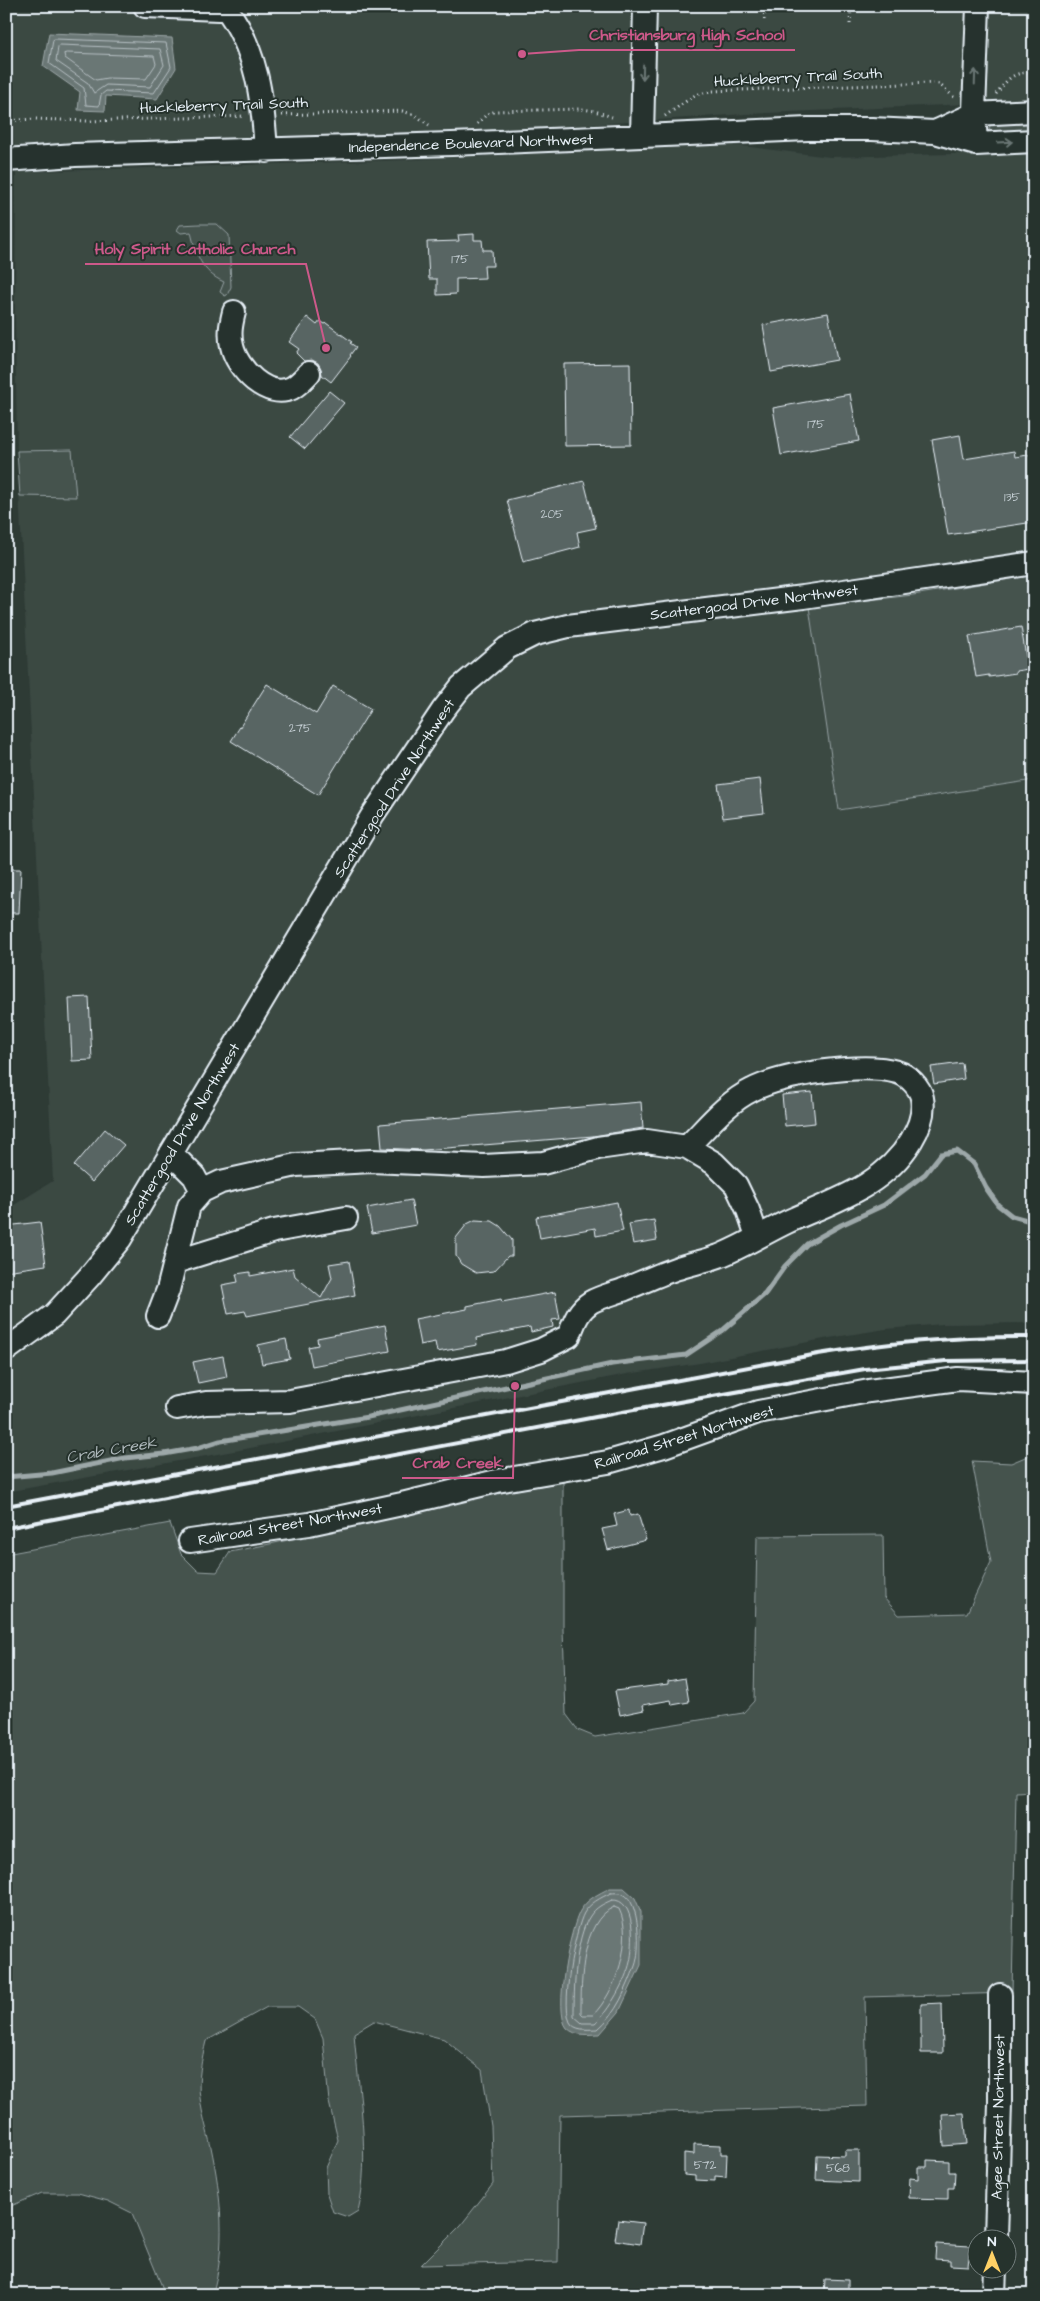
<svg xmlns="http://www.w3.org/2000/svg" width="1040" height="2301" font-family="'Architects Daughter',sans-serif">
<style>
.built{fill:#3b4843}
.green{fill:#45524e;stroke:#96a2a3}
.water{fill:#6b7775;stroke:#9da8a9}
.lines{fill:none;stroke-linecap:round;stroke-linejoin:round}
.shore{stroke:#b6c0c4;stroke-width:1}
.stream{stroke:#9da8a9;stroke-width:5}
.building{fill:#596563;stroke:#e8f1f8}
.minor-casing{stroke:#e8f1f8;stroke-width:26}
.path{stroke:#e8f1f8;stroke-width:3;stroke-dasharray:1 4;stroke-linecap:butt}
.minor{stroke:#26332d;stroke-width:22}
.rail{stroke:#e8f1f8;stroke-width:4}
.oneway{stroke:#6a7674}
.labels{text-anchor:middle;stroke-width:4;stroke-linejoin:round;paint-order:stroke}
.number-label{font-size:12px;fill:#c4ced3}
.street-label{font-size:15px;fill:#e8f1f8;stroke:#26332d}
.water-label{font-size:16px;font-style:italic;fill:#b0babd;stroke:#26332d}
.leader{fill:none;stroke:#cd598a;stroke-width:2}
.callout-dot{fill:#cd598a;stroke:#26332d;stroke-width:2}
.callout-label{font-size:16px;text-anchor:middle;font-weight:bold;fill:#cd598a;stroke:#26332d;stroke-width:4;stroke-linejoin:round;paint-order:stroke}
</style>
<rect width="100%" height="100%" fill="#2e3b35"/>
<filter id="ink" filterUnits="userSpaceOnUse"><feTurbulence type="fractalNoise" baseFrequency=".02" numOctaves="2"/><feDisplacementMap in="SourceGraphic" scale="10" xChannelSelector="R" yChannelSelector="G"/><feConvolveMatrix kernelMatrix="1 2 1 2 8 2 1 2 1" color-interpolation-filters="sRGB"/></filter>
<g filter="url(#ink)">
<!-- built -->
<path class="built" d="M8 6H1034V101L745 114 496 131 14 147Z
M727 144 830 157 1034 152V553L809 607 840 810 1034 780V1323L943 1324 886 1329 829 1338 700 1363 627 1374 245 1449 6 1492V1210L53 1181 17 451 15 314 16 172 404 160Z"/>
<!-- green -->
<path class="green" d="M1034 120V131L991 132 989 129 991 122Z
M199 224H217L229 235 231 287 227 295 225 296 220 292 224 282C201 272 196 254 191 232L181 233 177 230 180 225Z
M72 450 76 497 20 496 17 451Z
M1034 575V780L839 810 809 607 913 595Z
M1034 1429V1791L1016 1792 1012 1993 865 1997 867 2106 560 2115 558 2262 421 2265 461 2225 493 2184 491 2126 482 2070 444 2039 374 2021 354 2033C358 2087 371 2158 358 2211L348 2217 333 2212 327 2194 326 2168 338 2140 329 2102 323 2038 315 2019 298 2007H267L206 2041C202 2058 197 2080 200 2098 202 2114 207 2130 211 2147 221 2194 227 2248 212 2295H163V2289L132 2213 108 2201 78 2193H42L6 2208V1554L170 1523 181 1554 198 1571 217 1572 230 1552C341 1531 450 1499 563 1482V1630L566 1714 578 1730 595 1737 743 1713 754 1701 757 1536 883 1535 884 1598 899 1615 967 1613 991 1562 972 1461 1011 1463 1030 1455Z"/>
<!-- water -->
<path class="water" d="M49 33 172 38 176 68 157 99 106 96 105 111 78 110 80 92 43 66Z
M610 1888H624L635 1898 641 1912V1965L619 2012 600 2034C590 2034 576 2037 567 2028 553 2012 570 1929 580 1911 587 1899 598 1894 610 1888Z"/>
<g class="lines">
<!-- shore -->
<path class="shore" d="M55 39 166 43 171 67 154 93 106 91 101 95 99 106 86 105 84 88 49 63 53 40Z
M60 45 160 49 164 65 150 87 106 85 94 93 88 83 56 61 58 47Z
M67 53 154 56 156 64 146 79 107 78 96 80 65 58 64 54Z
M611 1893C614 1893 620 1892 623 1894 640 1901 641 1951 635 1966 627 1988 616 2014 598 2029 590 2029 579 2031 572 2025 559 2013 575 1929 584 1913 590 1903 600 1898 611 1893Z
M612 1900C636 1898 634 1945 630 1962 626 1980 609 2011 595 2023H582L574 2016C574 1989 575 1938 590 1916 596 1907 603 1904 612 1900Z
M614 1907 619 1909C634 1939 616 1992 593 2015H583L581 2013C581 1982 581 1921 614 1907Z"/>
<!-- stream -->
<path class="stream" d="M6 1477 52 1473 125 1458 164 1454 198 1448 220 1441 368 1417 612 1364 686 1355 722 1331 765 1294 785 1266 807 1244 841 1225 884 1205 925 1174 941 1154 957 1151 974 1164 986 1188 998 1205 1012 1216 1034 1222"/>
</g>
<!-- building -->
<path class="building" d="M474 234V240H482L483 250H492L493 266H484L485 278 456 279V294L437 295V279H429L427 242 459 241 458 235Z
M828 313 837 360 771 372 763 325Z
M307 317 317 325 320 321 325 324 326 323 352 342 350 343 356 347 350 355 351 356 331 382 322 375 321 369 318 363 312 360 304 361 296 353 299 349 289 342Z
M630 363 631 445 565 446 564 364Z
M329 391 344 403 305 449 290 437Z
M850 394 859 441 781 455 773 408Z
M960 435 964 459 1014 451 1015 457 1034 454V522L948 535 932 440Z
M584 481 596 528 577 532 580 547 523 562 507 500Z
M1021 627 1028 669 1016 671V673L989 677V675L976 677 969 636Z
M267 684 316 714 333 686 371 709 318 795 231 741Z
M760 779 764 813 723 818 718 784Z
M6 869H21L19 913H6Z
M89 997 92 1060 72 1061 69 998Z
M962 1063 964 1079 934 1084 931 1067Z
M812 1092 815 1123 785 1126 782 1095Z
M641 1102 643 1128 593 1136 423 1150 382 1148 380 1124Z
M105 1129 124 1145 92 1182 74 1166Z
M411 1200 416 1225 372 1233 367 1208Z
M617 1202 623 1231 596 1236 595 1228 540 1238 536 1217Z
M475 1220 492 1221 500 1226 512 1240V1256H508L494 1271 476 1273 461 1264 456 1256V1238L467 1224Z
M654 1220 657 1240 633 1244 629 1224Z
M40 1222 46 1265 6 1271V1226Z
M349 1261 355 1295 247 1316 245 1311 228 1314 222 1285 238 1282 236 1274 250 1272V1276L293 1268 295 1276 321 1298 332 1278 329 1264Z
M555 1292 560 1319 552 1320 553 1327 531 1332 530 1327 476 1338 477 1345 437 1352 435 1342 420 1345 415 1319 467 1309V1306L501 1299 502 1302Z
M385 1325 390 1351 312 1366 308 1347 318 1345 317 1338Z
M286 1339 290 1359 262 1364 258 1345Z
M223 1356 227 1377 198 1383 193 1362Z
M629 1510 630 1516 638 1514 646 1540 608 1550 602 1529 617 1526 614 1514Z
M685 1678 689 1702 672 1705 671 1700 643 1705 644 1710 620 1715 615 1691 668 1684V1681Z
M942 2003 943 2053H921V2004Z
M964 2113 967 2144 944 2146 942 2114Z
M694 2144 721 2145V2154H727L726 2177 715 2176V2181L695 2180V2176L684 2175V2153L694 2154Z
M845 2150H859V2182L816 2180 817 2155 845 2156Z
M927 2160 949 2161V2172H955L954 2188H948V2199L909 2198 910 2178 918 2179V2167H927Z
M618 2220 643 2223 640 2244 615 2240Z
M936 2244 970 2246 968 2266 950 2265V2260L935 2259Z
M825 2279 848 2280V2295H824Z"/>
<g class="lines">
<!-- minor casing -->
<g class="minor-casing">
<path id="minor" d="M145 6 219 9 223 6
M224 6C257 47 263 101 266 151
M935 132 974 114 1034 111
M642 136 645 6
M976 144 974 111 978 6
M6 160 75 155 452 144 808 129H872L935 132 976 144 1034 141
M234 312C231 324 229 334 232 346 237 369 267 400 292 388 299 384 304 378 309 373
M202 1191 221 1182 296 1165 372 1161 484 1166 543 1163 598 1148 647 1141 687 1147 714 1163 736 1185 748 1210 757 1236
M175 1262 274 1231 346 1218
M158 1316 168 1290 189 1206 202 1191 194 1176 171 1153
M6 1350 54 1315 89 1277 120 1239 372 816 443 710 461 687 507 648 535 634 568 626 803 597 1034 563
M177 1408 206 1403 290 1401 506 1361 541 1350 569 1336C574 1323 578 1310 591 1302 600 1297 612 1294 623 1290 640 1283 658 1275 675 1269 690 1264 705 1261 719 1256 742 1247 764 1233 787 1222 833 1201 883 1187 911 1141 919 1128 925 1114 922 1098 920 1087 908 1075 897 1072 864 1062 783 1074 752 1090 727 1102 707 1127 687 1147
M190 1541 309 1524 402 1504 497 1481 608 1462 664 1446 758 1412 869 1391 958 1379 1034 1383
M996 2238 1000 2103V1995
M994 2295 995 2268"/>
</g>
<!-- path -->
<path class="path" d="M764 20 765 6
M850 24 851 6
M996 94C1009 78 1012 72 1034 72
M282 115 402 111 415 115 429 125
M665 116 695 95 712 91 933 83 939 84 956 99
M6 121 34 119 88 121 245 116
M477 124 487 114 496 111 582 109 595 111 612 117"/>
<!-- minor -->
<use href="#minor" class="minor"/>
<!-- rail -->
<path class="rail" d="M6 1506 818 1354C890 1342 961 1336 1034 1337
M6 1528 617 1413 865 1369 946 1361 1034 1360"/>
</g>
<!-- one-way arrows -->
<defs><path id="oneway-shaft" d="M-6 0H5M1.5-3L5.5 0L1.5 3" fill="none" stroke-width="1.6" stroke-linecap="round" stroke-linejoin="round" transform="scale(1.25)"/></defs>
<g class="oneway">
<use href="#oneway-shaft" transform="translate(643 72) rotate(91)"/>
<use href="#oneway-shaft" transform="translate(975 77) rotate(-88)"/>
<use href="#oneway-shaft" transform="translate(1005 142) rotate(-3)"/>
</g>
</g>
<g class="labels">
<!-- number labels -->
<g class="number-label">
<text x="460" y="263">175</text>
<text x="816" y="428">175</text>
<text x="1012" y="501">135</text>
<text x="552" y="518">205</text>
<text x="300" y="732">275</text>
<text x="705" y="2169">572</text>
<text x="838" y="2172">568</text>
</g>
<!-- street labels -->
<g class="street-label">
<text transform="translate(798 77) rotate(-3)" y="5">Huckleberry Trail South</text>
<text transform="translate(224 105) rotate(-2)" y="5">Huckleberry Trail South</text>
<text transform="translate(471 143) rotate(-2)" y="5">Independence Boulevard Northwest</text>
<text transform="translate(754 602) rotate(-7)" y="5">Scattergood Drive Northwest</text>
<text transform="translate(394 788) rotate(-57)" y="5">Scattergood Drive Northwest</text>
<text transform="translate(182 1134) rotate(-59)" y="5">Scattergood Drive Northwest</text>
<text transform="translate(684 1437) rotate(-17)" y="5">Railroad Street Northwest</text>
<text transform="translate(290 1524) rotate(-10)" y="5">Railroad Street Northwest</text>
<text transform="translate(998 2117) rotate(-89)" y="5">Agee Street Northwest</text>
</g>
<!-- water labels -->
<g class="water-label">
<text transform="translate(111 1449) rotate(-10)" y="6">Crab Creek</text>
</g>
</g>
<!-- callouts -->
<path class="leader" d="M522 54L579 50H795M326 348L306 264H85M515 1386L513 1478H402"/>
<g class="callout-dot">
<circle cx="522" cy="54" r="5"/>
<circle cx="326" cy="348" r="5"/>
<circle cx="515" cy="1386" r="5"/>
</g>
<g class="callout-label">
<text x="687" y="40">Christiansburg High School</text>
<text x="195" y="254">Holy Spirit Catholic Church</text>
<text x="458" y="1468">Crab Creek</text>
</g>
<!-- margin -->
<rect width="1040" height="2301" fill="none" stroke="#26332d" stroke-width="25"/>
<rect x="12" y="12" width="1015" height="2276" fill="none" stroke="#e8f1f8" stroke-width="2" filter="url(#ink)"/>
<!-- north arrow -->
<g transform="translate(992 2254)"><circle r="24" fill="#26332d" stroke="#747f7e"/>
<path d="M0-4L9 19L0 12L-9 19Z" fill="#ffd166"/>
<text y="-8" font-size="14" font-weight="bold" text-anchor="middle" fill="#e8f1f8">N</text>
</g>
</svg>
